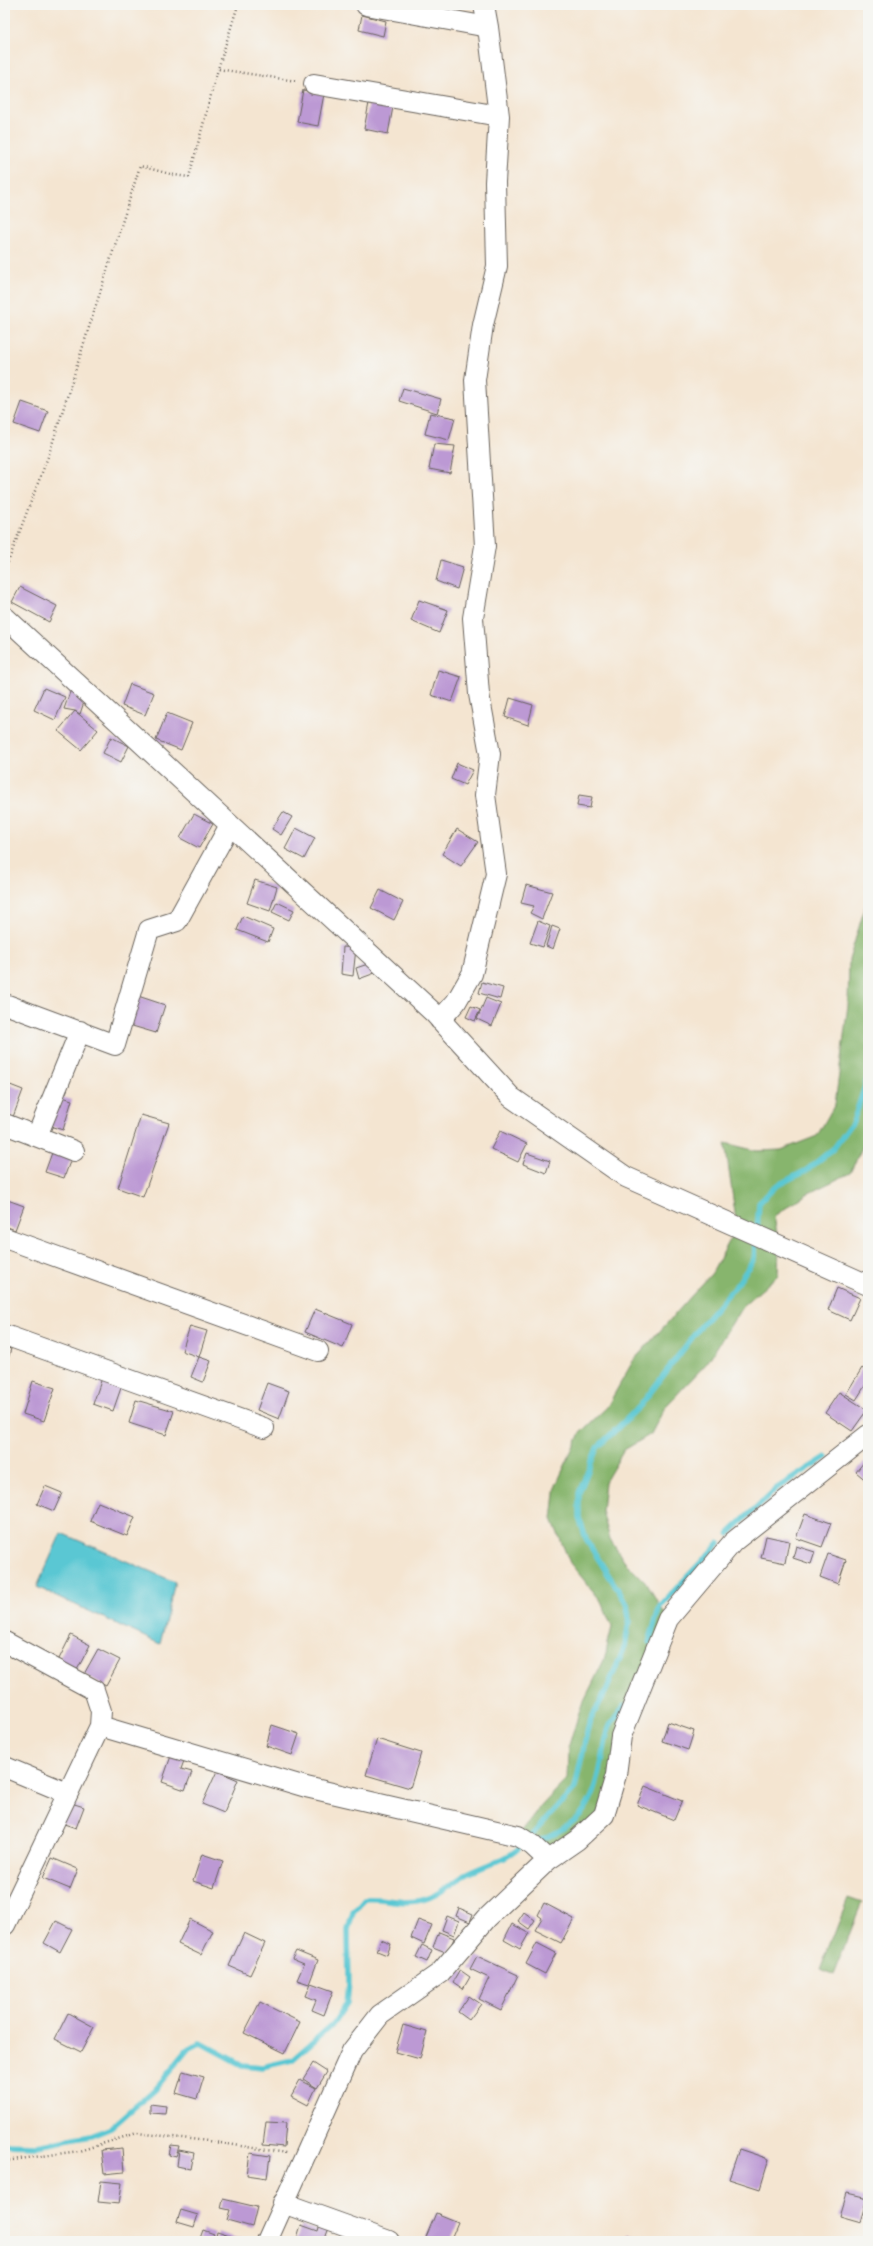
<svg xmlns="http://www.w3.org/2000/svg" width="873" height="2246" font-family="'Balsamiq Sans',sans-serif">
<style>
.forest{fill:#87b56d;stroke:#526844}
.water{fill:#5ac7d3;stroke:#3b7278}
.lines{fill:none;stroke-linecap:round;stroke-linejoin:round}
.stream{stroke:#5ac7d3;stroke-width:5.5}
.building{fill:#bc99d4}
.street-casing{stroke:#68625b;stroke-width:22}
.path{stroke:#68625b;stroke-width:2.5;stroke-dasharray:1 3;stroke-linecap:butt}
.street{stroke:#fff;stroke-width:20}
</style>
<rect width="100%" height="100%" fill="#f6f6f2"/>
<filter id="ink" filterUnits="userSpaceOnUse"><feTurbulence type="fractalNoise" baseFrequency=".025" numOctaves="2"/><feDisplacementMap in="SourceGraphic" scale="8" xChannelSelector="R" yChannelSelector="G"/><feConvolveMatrix kernelMatrix="1 2 1 2 8 2 1 2 1" color-interpolation-filters="sRGB"/></filter>
<filter id="wash" filterUnits="userSpaceOnUse"><feTurbulence type="fractalNoise" baseFrequency=".012" numOctaves="4" result="noise"/><feDisplacementMap in="SourceGraphic" scale="16" xChannelSelector="R" yChannelSelector="G"/><feGaussianBlur stdDeviation="0.9" result="paint"/><feColorMatrix in="noise" values="0 0 0 0 0 0 0 0 0 0 0 0 0 0 0 0 0 1.4 0 .05"/><feComposite in="paint" operator="in"/></filter>
<g filter="url(#wash)">
<rect width="100%" height="100%" fill="#f4e5d1"/>
<!-- forest -->
<path class="forest" d="M868 897V1135L850 1173 807 1194 774 1216 779 1245 778 1275 742 1307 707 1363 665 1407 651 1434 624 1450 605 1482 602 1511 610 1539 624 1561 647 1584 668 1619 604 1815 548 1860 518 1836 542 1805 567 1779 568 1748 581 1707 604 1660 612 1627 601 1601 570 1563 552 1519 556 1485 580 1433 607 1407 633 1361 712 1273 737 1227 725 1143 757 1151 781 1150 817 1136 835 1104 848 1005 849 960Z
M848 1898 862 1903 833 1975 820 1969Z"/>
<!-- water -->
<path class="water" d="M61 1533 175 1582 160 1644 37 1587Z"/>
<g class="lines">
<!-- stream -->
<path class="stream" d="M757 1231 759 1203 776 1186 807 1170 834 1148 853 1122 868 1077
M729 1533 777 1488 826 1457
M649 1642 660 1606 719 1543
M529 1838 575 1788 589 1723 607 1689 625 1646 629 1621 627 1604 587 1541 579 1518V1493L597 1448 640 1406 701 1326 738 1283 754 1259 756 1239
M536 1842C577 1825 593 1810 601 1765 604 1753 605 1740 609 1728 612 1719 620 1714 624 1706
M5 2145 37 2146 91 2136 111 2128 155 2089 189 2048 201 2043 242 2065 262 2067 292 2060 333 2024 347 2003 349 1983 348 1930 353 1912 364 1899C384 1897 405 1906 425 1899 440 1895 451 1883 464 1876 483 1865 508 1861 523 1844"/>
</g>
<g id="blocks">
<!-- building -->
<path class="building" d="M362 15 386 21 383 36 359 30Z
M303 90 324 94 318 126 297 122Z
M369 103 393 107 388 134 364 129Z
M403 388 441 399 437 413 399 401Z
M22 402 48 411 40 433 14 424Z
M430 413 455 418 449 440 425 434Z
M434 444 455 446 450 473 429 469Z
M5 539 9 540 5 548Z
M441 560 463 567 457 589 436 581Z
M20 587 57 606 49 622 12 602Z
M419 600 448 610 439 633 411 621Z
M438 670 461 677 452 702 431 695Z
M130 684 154 693 145 715 122 706Z
M44 688 65 697 55 720 34 710Z
M71 689 85 699 80 714 75 711 64 709Z
M510 698 533 705 528 725 505 717Z
M75 711 98 730 81 750 58 731Z
M167 713 192 723 181 750 156 740Z
M111 737 129 746 121 762 103 753Z
M457 763 473 770 465 785 451 779Z
M579 795 592 797 590 808 577 806Z
M283 812 292 817 281 835 272 829Z
M194 814 213 824 199 848 180 838Z
M296 828 315 838 304 859 285 849Z
M457 829 478 842 461 866 442 854Z
M255 880 277 887 270 911 247 903Z
M526 885 552 892 542 919 530 913 534 906 521 903Z
M380 890 403 902 394 920 371 908Z
M277 902 294 910 289 920 272 912Z
M243 916 273 929 268 942 237 930Z
M538 921 550 926 543 947 530 943Z
M552 926 560 929 553 949 546 946Z
M343 947 356 948 353 976 341 974Z
M371 963 375 973 359 979 356 968Z
M482 982 503 988 500 999 479 993Z
M138 996 165 1005 156 1033 129 1025Z
M486 998 501 1004 492 1026 477 1019Z
M471 1006 480 1010 475 1021 466 1017Z
M5 1083 23 1090 13 1117 5 1114Z
M56 1095 72 1100 63 1130 46 1125Z
M141 1115 169 1123 143 1197 118 1188Z
M500 1131 527 1144 518 1162 491 1149Z
M53 1150 72 1156 64 1178 45 1172Z
M527 1153 550 1161 546 1173 523 1164Z
M5 1199 24 1206 15 1230 5 1226Z
M837 1288 860 1298 850 1320 828 1310Z
M315 1309 352 1324 343 1348 305 1332Z
M190 1326 207 1331 199 1357 182 1351Z
M5 1347 11 1349 5 1368Z
M199 1357 211 1361 203 1382 191 1377Z
M862 1368 868 1372V1381L856 1400 846 1394Z
M102 1378 122 1385 113 1411 93 1404Z
M33 1381 55 1388 44 1421 23 1414Z
M267 1383 289 1391 279 1419 257 1410Z
M839 1392 867 1410 852 1431 825 1413Z
M136 1400 174 1411 166 1435 129 1423Z
M864 1462 868 1466V1482L856 1472Z
M45 1486 62 1493 54 1511 37 1504Z
M98 1502 135 1517 127 1536 90 1521Z
M805 1514 831 1523 822 1547 796 1538Z
M766 1536 789 1541 785 1563 761 1558Z
M796 1546 815 1552 811 1564 793 1558Z
M828 1554 846 1560 838 1584 820 1577Z
M71 1635 90 1645 77 1670 58 1661Z
M98 1649 120 1660 106 1686 84 1674Z
M668 1722 694 1731 688 1750 662 1741Z
M272 1725 299 1734 292 1755 266 1746Z
M377 1739 421 1753 410 1788 366 1775Z
M172 1753 185 1758 181 1769 192 1772 185 1790 162 1782Z
M217 1771 238 1780 224 1813 202 1804Z
M645 1786 682 1801 674 1820 637 1805Z
M68 1802 84 1807 76 1828 61 1823Z
M202 1854 223 1861 214 1888 193 1881Z
M52 1858 78 1869 70 1889 43 1878Z
M544 1903 574 1919 561 1943 535 1930 542 1918 538 1915Z
M459 1908 473 1914 470 1922 456 1916Z
M524 1912 535 1920 529 1929 518 1921Z
M447 1916 459 1921 454 1935 442 1930Z
M190 1919 213 1931 201 1955 178 1944Z
M418 1920 432 1925 424 1944 411 1938Z
M56 1921 72 1929 60 1952 44 1943Z
M512 1924 529 1933 520 1949 504 1940Z
M439 1932 454 1938 448 1953 433 1947Z
M244 1933 265 1943 250 1975 229 1966Z
M381 1940 391 1944 387 1955 377 1951Z
M537 1943 556 1953 545 1974 526 1964Z
M422 1945 432 1950 427 1962 416 1957Z
M296 1951 318 1960 309 1984 297 1980 304 1964 292 1959Z
M477 1956 518 1975 501 2010 479 1999 489 1978 470 1969Z
M460 1970 470 1977 463 1989 453 1982Z
M311 1983 333 1991 324 2015 312 2010 316 2000 306 1996Z
M469 1996 481 2004 469 2020 458 2012Z
M260 2002 300 2022 285 2053 244 2033Z
M68 2013 94 2027 81 2052 55 2039Z
M403 2025 427 2032 420 2059 395 2052Z
M313 2063 327 2072 317 2088 303 2079Z
M183 2071 204 2077 197 2099 176 2093Z
M300 2080 316 2088 308 2105 291 2096Z
M150 2104 166 2106 165 2114 150 2113Z
M266 2122 286 2123 284 2147 263 2145Z
M171 2145 179 2146 176 2157 169 2155Z
M122 2148 124 2172 104 2174 101 2150Z
M739 2149 769 2159 760 2189 729 2179Z
M179 2150 194 2153 191 2169 177 2166Z
M250 2153 270 2156 267 2178 247 2175Z
M101 2181 122 2183 119 2204 98 2202Z
M847 2193 868 2198 861 2222 840 2216Z
M223 2199 257 2207 252 2227 227 2220 230 2210 221 2208Z
M181 2210 198 2215 194 2227 177 2222Z
M436 2213 458 2222 450 2241H436L426 2237Z
M320 2224 329 2228 324 2241H296L301 2225 318 2231Z
M203 2230 214 2234 211 2241H199Z
M217 2232 246 2241H215Z
M628 2235 645 2241H626Z"/>
</g>
</g>
<g filter="url(#ink)">
<use href="#blocks" fill-opacity="0" stroke="#68625b" stroke-width="1"/>
<g class="lines">
<!-- street casing -->
<g class="street-casing">
<path id="street" d="M366 5 488 27 484 5
M314 84 499 116 488 27
M5 617 435 1014 511 1097 626 1177 868 1285
M5 1004 115 1045 149 930 177 921 230 825
M440 1020 456 1002 472 974 496 874 485 795 490 754 479 694 473 618 485 546 475 380 483 325 497 266 495 182 499 116
M5 1124 74 1151
M37 1136 80 1031
M5 1238 318 1351
M5 1335 264 1428
M5 1642 94 1690 101 1711 100 1726
M5 1767 67 1793
M5 1925 100 1726 306 1787 518 1836 532 1845 548 1860
M283 2203 389 2241
M267 2241 352 2051 380 2015 440 1973 487 1918 548 1860 577 1840 604 1815 616 1775 621 1736 668 1619 733 1542 868 1435"/>
</g>
<!-- path -->
<path class="path" d="M238 5 218 69 296 81
M5 570 49 454 140 166 174 175 189 177 218 69
M5 2161 79 2151 137 2133 208 2141 286 2153"/>
<!-- street -->
<use href="#street" class="street"/>
</g>
</g>
<!-- margin -->
<rect width="873" height="2246" fill="none" stroke="#f6f6f2" stroke-width="20"/>
</svg>
